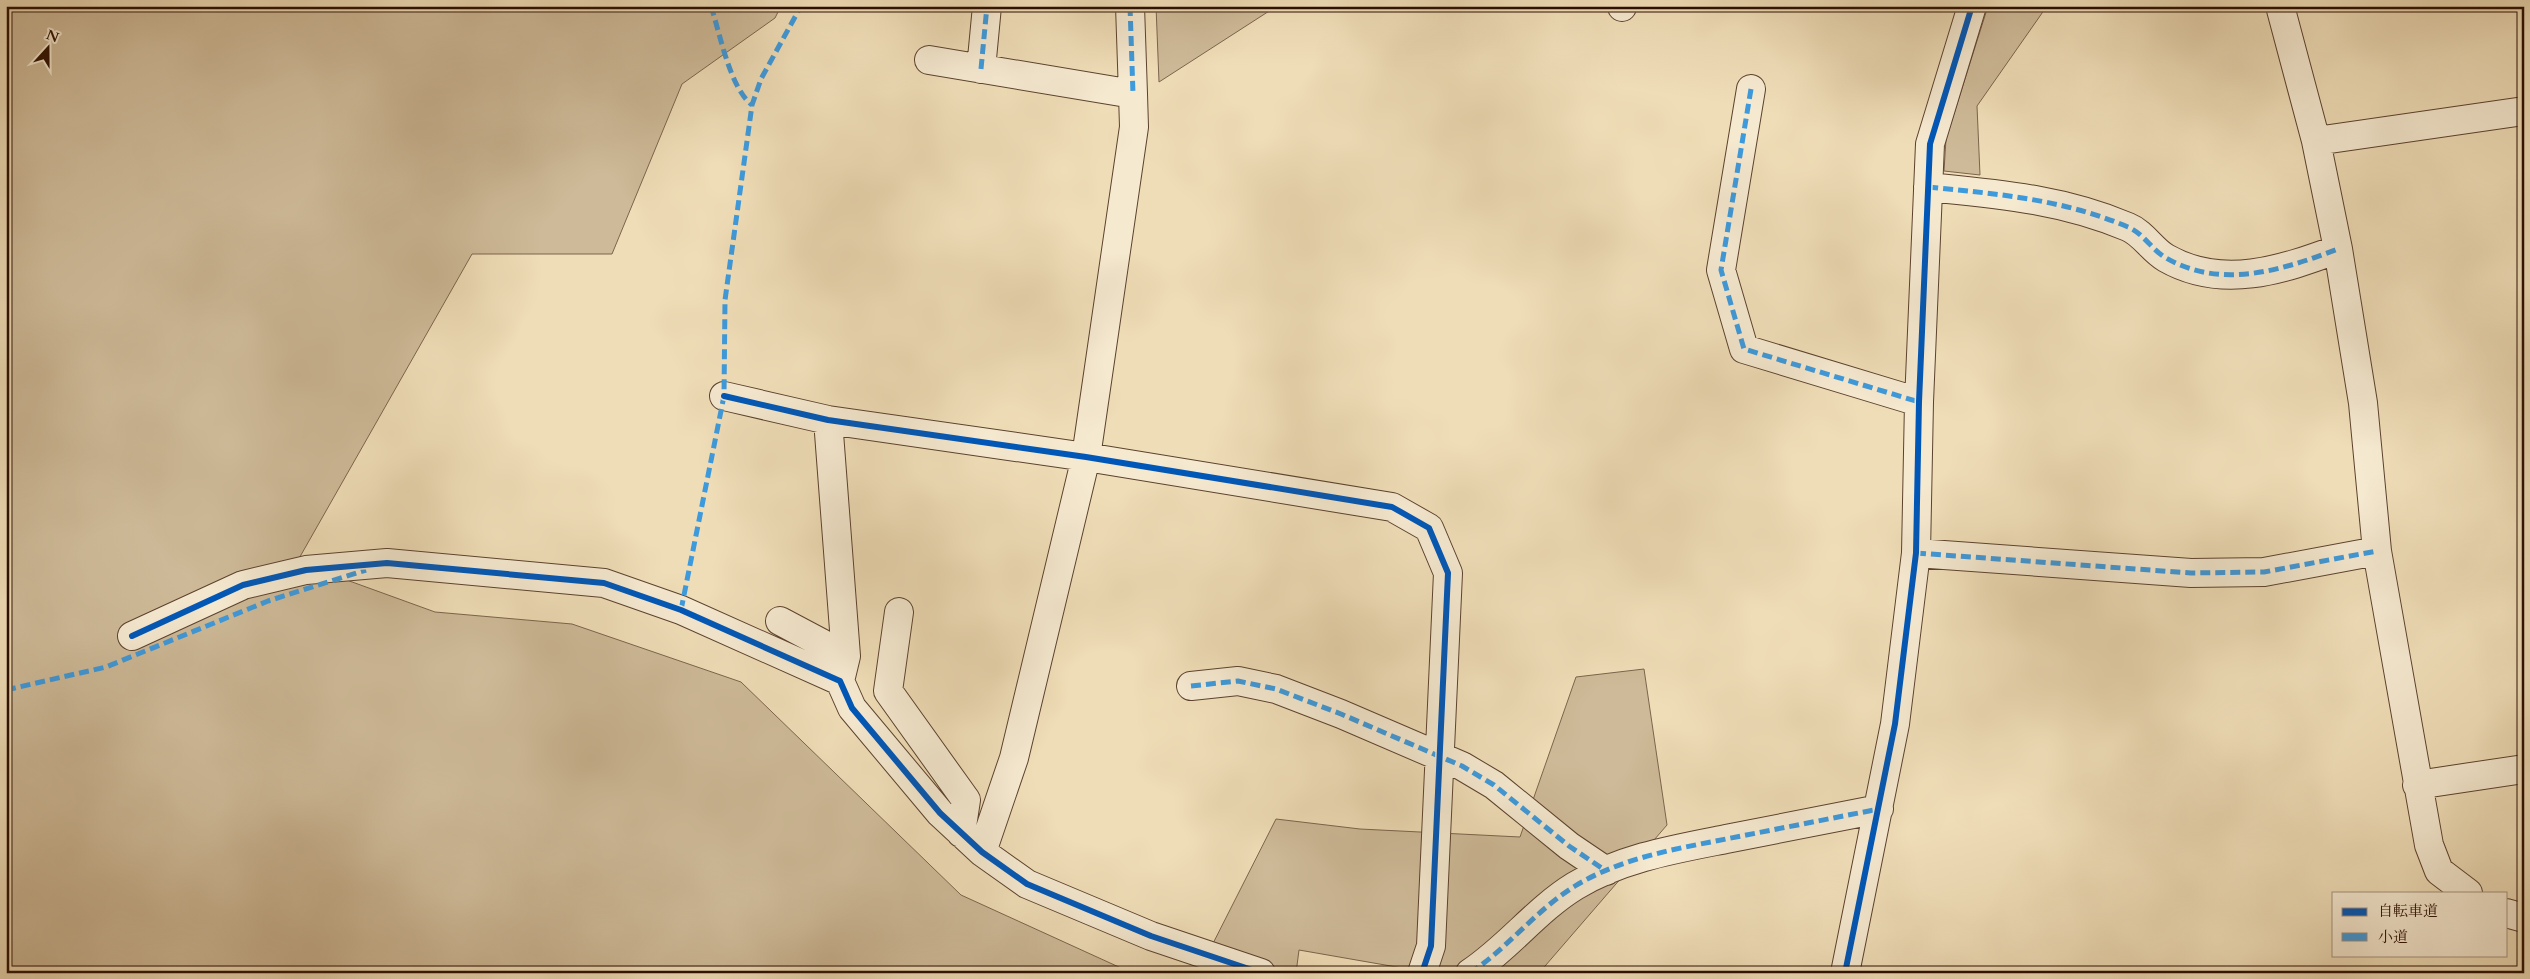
<svg xmlns="http://www.w3.org/2000/svg" width="2530" height="979" font-family="Cardo,'Noto Serif JP',serif">
<style>
.green{fill:#ceba98;stroke:#7c644c}
.lines{fill:none;stroke-linecap:round;stroke-linejoin:round}
.minor-casing{stroke:#5c422e;stroke-width:30}
.minor{stroke:#f5e9d0;stroke-width:28}
.quiet{stroke:#3d9add;stroke-width:5;stroke-dasharray:10 5;stroke-linecap:butt}
.cycleway-casing{stroke:#f5e9d0;stroke-width:9}
.cycleway{stroke:#0057b8;stroke-width:6}
</style>
<rect width="100%" height="100%" fill="#efddb7"/>
<filter id="stains"><feTurbulence type="fractalNoise" baseFrequency=".004" numOctaves="4"/><feColorMatrix values="0 0 0 0 .2 0 0 0 0 .09 0 0 0 0 .02 0 0 0 .5 -.17"/></filter>
<radialGradient id="worn" r=".72"><stop offset=".6" stop-color="#630" stop-opacity="0"/><stop offset="1" stop-color="#630" stop-opacity=".3"/></radialGradient>
<!-- green -->
<path class="green" d="M6 6H781L775 18 682 84 612 254H472L297 562 435 612 572 624 741 682 961 895 1132 973H6Z
M1156 6H1277L1159 82Z
M1988 6H2047L1977 106 1980 175 1944 171 1946 139Z
M1644 669 1667 825 1539 973H1431L1299 950 1296 973H1198L1276 819 1360 829 1520 837 1576 677Z"/>
<g class="lines">
<!-- minor casing -->
<g class="minor-casing">
<path id="minor" d="M1130 6 1133 94
M2280 6 2316 141 2338 249 2363 403 2377 551 2429 845 2439 871 2468 893
M1622 7V6
M929 60 1133 94 1134 127 1086 457 1014 758 982 852
M981 69 987 6
M1751 89 1721 270 1744 349 1919 402
M2316 141 2524 111
M1928 187C1998 194 2062 199 2128 227 2143 233 2152 250 2166 258 2222 290 2282 270 2338 249
M724 396 828 420 1086 457 1392 507 1429 528 1448 573 1431 946 1422 973
M828 420 846 656 840 681
M1916 553 2191 573 2264 572 2377 551
M899 612 888 691 966 800 961 833
M780 621 846 656
M132 636 243 585 306 570 387 563 604 583 681 610 840 681 852 708 940 813 982 852 1027 884 1151 936 1261 973
M1191 686 1238 681 1276 689 1341 714 1462 766 1494 785 1569 846 1606 871
M2417 785 2524 769
M2506 913 2524 918
M1470 973C1508 948 1536 910 1575 886 1621 858 1675 849 1726 839 1777 829 1828 819 1879 809
M1845 973 1895 724 1916 553 1919 402 1930 144 1972 6"/>
</g>
<!-- minor -->
<use href="#minor" class="minor"/>
<!-- quiet -->
<path class="quiet" d="M711 6C720 34 730 88 752 105
M1130 6 1133 94
M1622 7V6
M981 69 987 6
M1751 89 1721 270 1744 349 1919 402
M1928 187C1998 194 2062 199 2128 227 2143 233 2152 250 2166 258 2222 290 2282 270 2338 249
M1916 553 2191 573 2264 572 2377 551
M681 610 724 396 725 300 752 105 761 79 801 6
M1191 686 1238 681 1276 689 1341 714 1462 766 1494 785 1569 846 1606 871
M6 690 106 667 268 601 366 570
M1470 973C1508 948 1536 910 1575 886 1621 858 1675 849 1726 839 1777 829 1828 819 1879 809"/>
<!-- cycleway casing -->
<g class="cycleway-casing">
<path id="cycleway" d="M724 396 828 420 1086 457 1392 507 1429 528 1448 573 1431 946 1422 973
M132 636 243 585 306 570 387 563 604 583 681 610 840 681 852 708 940 813 982 852 1027 884 1151 936 1261 973
M1845 973 1895 724 1916 553 1919 402 1930 144 1972 6"/>
</g>
<!-- cycleway -->
<use href="#cycleway" class="cycleway"/>
</g>
<!-- margin -->
<rect width="2530" height="979" fill="none" stroke="#efddb7" stroke-width="25"/>
<rect x="8" y="8" width="2515" height="964" fill="none" stroke="#2b0e01" stroke-width="2.5"/>
<rect x="12" y="12" width="2505" height="954" fill="none" stroke="#2b0e01"/>
<!-- legend -->
<rect x="2332" y="892" width="175" height="65" fill="#f5e9d0" stroke="#a4917d"/>
<rect x="2342" y="908" width="25" height="8" fill="#0057b8" stroke="#a4917d"/>
<text x="2378" y="916" font-size="15" fill="#2b0e01">自転車道</text>
<rect x="2342" y="933" width="25" height="8" fill="#3d9add" stroke="#a4917d"/>
<text x="2378" y="942" font-size="15" fill="#2b0e01">小道</text>
<!-- north arrow -->
<g transform="translate(48 48) rotate(21)" stroke="#f5e9d0" stroke-width="4" paint-order="stroke">
<path d="M0-4L9 19L0 12L-9 19Z" fill="#2b0e01"/>
<text y="-8" font-size="14" font-weight="bold" text-anchor="middle" fill="#2b0e01">N</text>
</g>
<rect width="100%" height="100%" filter="url(#stains)"/>
<rect width="100%" height="100%" fill="url(#worn)"/>
</svg>
